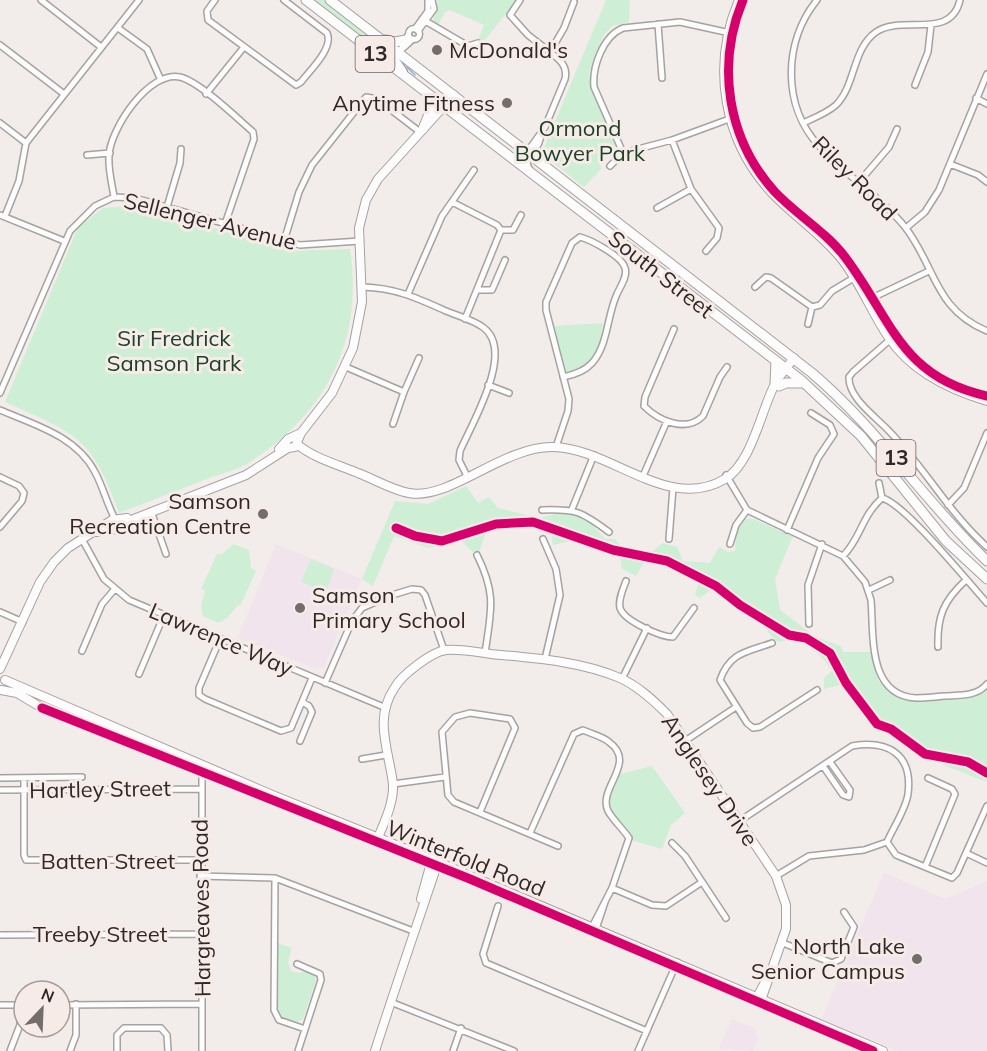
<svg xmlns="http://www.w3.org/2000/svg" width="987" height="1051" font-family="Mulish,sans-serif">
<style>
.education{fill:#f1e4ec}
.green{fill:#ceefd6}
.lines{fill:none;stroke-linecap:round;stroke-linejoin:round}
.stream{stroke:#86b3e3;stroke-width:1.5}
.street-casing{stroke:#a6a2a0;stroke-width:8}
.secondary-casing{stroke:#a6a2a0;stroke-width:10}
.highway-casing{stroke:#a6a2a0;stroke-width:11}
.street{stroke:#fdfcfc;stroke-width:5}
.secondary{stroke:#fdfcfc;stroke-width:8}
.highway{stroke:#fdfcfc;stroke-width:9}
.cycleway-casing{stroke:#f6ebe6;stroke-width:13}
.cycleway{stroke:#d6006c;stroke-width:9}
.poi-dot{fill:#736d6c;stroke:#f6ebe6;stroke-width:2}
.labels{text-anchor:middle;stroke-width:6;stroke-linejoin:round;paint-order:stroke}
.shield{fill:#f6ebe6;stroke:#6a6361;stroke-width:1.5}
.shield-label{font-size:21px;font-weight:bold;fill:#2e2928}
.poi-label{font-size:22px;fill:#2e2928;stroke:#f6ebe6;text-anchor:end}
.park-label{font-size:22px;fill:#1a422a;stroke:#f6ebe6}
.street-label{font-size:22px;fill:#2e2928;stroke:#f6ebe6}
</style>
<rect width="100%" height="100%" fill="#f2ecea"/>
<!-- education -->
<path class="education" d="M276 544 362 579 324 667 316 669 238 638Z
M884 873 945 899 987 881V1051H899L821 1020Z
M732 1019 757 1030 755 1035 759 1036 753 1051 719 1048Z"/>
<!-- green -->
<path class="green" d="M315 0H325L392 53C362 49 337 18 315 0Z
M438 0H517L480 46 478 40 484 25 450 10 445 12 438 25 433 22Z
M606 0H630L629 22 612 26 603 36 589 73 592 89 615 146 612 154 600 163 601 169 584 187 546 157 544 148Z
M133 206 170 214 288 251 350 249C364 340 327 412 250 462 240 469 224 473 212 477 181 489 150 501 119 513 92 436 76 434 5 402L78 227 103 208Z
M603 323C599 348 594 366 566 372L553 326Z
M466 486 478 503 489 497 498 508 540 518 567 511 589 521 605 539H615L620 546 650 553 663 543 677 547 683 561 710 563 719 547 728 552 735 551 736 532 745 519H753L793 536 775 579 780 610 816 637 841 646 843 652H871L878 681 905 699 927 700 977 696 987 687V782L931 760 868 723 854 705 843 684 824 689V678L832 671C821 653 800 635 778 642L768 632V624L728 603 712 589 700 598 695 595 699 581 645 560 636 576 622 569 620 553 571 541 553 545 551 533 523 523 486 532 480 550 473 552 459 539 429 548 394 536 373 586 362 579 395 501 428 504Z
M234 544 249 550 251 568 256 571 240 606 238 605 227 618 218 623 203 616 201 607 205 590 201 589 217 554 221 555Z
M311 559 334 569 326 592 301 582Z
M652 766 685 813 671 825 662 849 634 841 611 810 609 799 620 774Z
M278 943 292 948 288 962 291 971 299 973 306 971 314 975 316 980 303 1019 297 1022 283 1018 278 1009Z"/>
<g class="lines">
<!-- stream -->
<path class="stream" d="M407 67 415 75"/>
<!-- street casing -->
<g class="street-casing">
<path id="street" d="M41 0 101 47
M215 0 207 11 208 20 296 85 301 82C310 70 334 48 327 33L284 0
M520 0 510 15 528 35 550 52
M817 0C783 42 782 106 819 146 845 175 880 196 905 227 936 267 934 309 987 331
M422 19 468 46 478 43
M658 24 662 78
M118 28 147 49 160 78
M408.5 34a5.5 5.5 0 1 1 11 0a5.5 5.5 0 1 1-11 0Z
M415 29 428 11V0
M418 31 434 9 432 0
M0 45 64 94
M379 53C396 58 401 50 413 39
M404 71 396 59 408 35
M915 85 928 52 931 25
M206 94 244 47
M976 98 987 104
M0 123 26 143
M803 123C814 118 827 113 836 105 856 85 852 49 876 32 902 14 951 41 960 0
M672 140 691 189 719 228 717 238 706 251
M623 153 594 87C592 67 603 36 623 28L680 22 730 33
M87 155 110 153
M516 160C529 160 540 147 541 134
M950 164 978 175 987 182
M610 166 623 153 672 140 732 118
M530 170 527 164 530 148 545 127 565 79C568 66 560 60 550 52L564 28 574 2
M859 182 889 147 897 129
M114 197C112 184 108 169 109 156 110 129 149 70 180 77 200 82 237 118 253 132L254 139 225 224
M452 202 497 225 501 230 465 319
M167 207 180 163 181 149
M657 208 691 189
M0 215 64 241
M5 216 19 181 26 143 139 0
M906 228 925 212 939 190 987 74
M501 230H513L521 215
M284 241 299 192 312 165 366 97 377 99 420 132
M363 287C396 288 417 298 446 311 458 316 474 320 484 328 515 352 472 423 460 451L459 460 467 476
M755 287 766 277 771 278 812 307
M477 290H492L505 260
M408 294 442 216 474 170
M872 298 929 271
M808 324 812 307 820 305 832 291 857 276
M674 329 645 397 644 406C659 421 686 433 703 416L720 377 727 367
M892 338 853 372 849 377C848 398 876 417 889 431 925 468 949 513 987 547
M346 367 404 392 393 424
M488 385 509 393
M404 392 419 358
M0 393 70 231 95 206 114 197 135 198 300 245 360 241
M0 410C35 425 76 436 95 472 103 487 107 504 115 519
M556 447 568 411 569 399 546 310V302L572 243 580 237C591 240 622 256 625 268 628 276 620 287 617 294 607 315 608 346 592 363 585 371 573 375 563 377
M726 475 747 510 843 556 865 582 871 600C874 635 867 695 916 698 925 698 935 697 944 696 959 695 976 697 987 684
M643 476 667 421
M0 477 19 486 24 493 22 501 0 527
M879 483 882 498
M948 505 964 488 987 433
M572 509 594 455
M542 510C576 509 581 511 609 532
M151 511 166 554
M787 530 818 458 834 434 830 425 811 413
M82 539 104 579 129 600 386 708
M543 539 556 569 560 595 545 659
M669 539 673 488
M730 544 736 525 747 510
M477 555C497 595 491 611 485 653
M843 556C861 538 861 517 882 498 904 503 968 582 987 603
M626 581C623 589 618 600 620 608 624 621 661 637 673 637L694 608
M869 590 890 580
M0 612 23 622
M809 624 808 585 822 544
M220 639 199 688V695L205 699 281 731 291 728 312 678
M772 643C747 652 730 652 720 680L747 723 753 728 760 727 817 690
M938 647C937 617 943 601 966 580
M82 651 102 604 114 590
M139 674 164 615
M622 679 647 628
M325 683 352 621 362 608 389 596 412 589 421 590 425 595 444 650
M300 741 312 712 309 706 302 702
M685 741 736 707
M362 759 386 755
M823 766 843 795 849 797 850 790 830 762
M202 771V1051
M0 778 82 777
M24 778V855L26 860H200
M393 784 445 777
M0 790 200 789
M480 812 515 728 510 719 470 713 455 717 442 732 448 795 454 802 558 846
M738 822 852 746C888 740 913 754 908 794 906 809 893 828 887 842L864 850 809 856 776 876
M530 833 574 734 583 730C591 734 602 736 609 742 638 763 597 788 608 811 613 820 623 829 629 838L612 888 591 929
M887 842 896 855 952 878 957 873 987 806
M672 843 685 856 726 918
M966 853 987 863
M925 867 955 794 952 789 928 778
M200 876 275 878 413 931
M275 878 274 1010 279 1020 305 1029
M612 888 652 905 666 906 702 882
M498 906 483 954 486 963 647 1031
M595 932 605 902
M0 935 200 934
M783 943 832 963 841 959 854 927 844 912
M297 964 320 974 321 980 298 1051
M393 1003 514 1051
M0 1005H22
M60 1005 202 1004
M10 1051 20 1025 21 1005
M70 1051 76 1035V1004
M117 1051V1035L124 1028H161L167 1035 168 1051
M453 1051 461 1028
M638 1051 677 962"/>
</g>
<!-- secondary casing -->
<g class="secondary-casing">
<path id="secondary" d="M739 0C711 66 723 141 773 194 794 216 820 233 840 257 860 281 871 312 889 338 912 372 950 390 987 401
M858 275 899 341
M297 444C313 458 339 465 358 473 374 479 392 490 409 493 449 501 503 446 553 447 611 448 668 513 725 479 752 463 761 410 775 384 780 375 788 366 794 358
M279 449 288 439 301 433
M96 532 117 529 121 524 246 475 288 448 295 447 301 433 332 393 353 348 362 302 359 228 366 200 378 179 454 95
M0 669 40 582 54 562 68 548 112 520 127 518
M5 680 270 794 438 862 883 1051
M1 690 17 693 42 708 268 799
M377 840C384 823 394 803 393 784 389 750 373 719 395 687 402 675 431 652 446 650 460 649 477 652 491 654 534 658 580 661 620 678 638 686 653 700 667 714L776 876 786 905V929L760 1003
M421 899 432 859
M756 999 769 975
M375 1051C395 988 417 925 438 862"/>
</g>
<!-- highway casing -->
<g class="highway-casing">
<path id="highway" d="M306 0 801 380 861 436 946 541 987 579
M330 0 812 373C878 429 925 502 987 561
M385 40 395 42 406 40
M423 129 431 109V97
M775 384 776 361
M779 386 786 383H804"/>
</g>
<!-- street -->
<use href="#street" class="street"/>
<!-- secondary -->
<use href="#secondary" class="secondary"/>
<!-- highway -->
<use href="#highway" class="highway"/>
<!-- cycleway casing -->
<g class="cycleway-casing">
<path id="cycleway" d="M743 0C716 65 727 139 775 192 797 215 826 232 845 257 892 319 900 377 987 396
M396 528 415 536 442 541 496 524 533 522 613 550 667 561 716 586 740 605 789 635 806 638 830 653 846 683 877 724 891 729 925 754 968 762 987 773
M42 708 470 879 873 1051"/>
</g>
<!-- cycleway -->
<use href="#cycleway" class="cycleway"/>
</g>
<!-- markers -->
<g class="poi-dot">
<circle cx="437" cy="50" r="6"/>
<circle cx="507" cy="103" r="6"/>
<circle cx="263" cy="514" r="6"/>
<circle cx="300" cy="608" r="6"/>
<circle cx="917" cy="959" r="6"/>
</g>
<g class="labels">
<!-- shield labels -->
<g class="shield">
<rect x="355.5" y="36" width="39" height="36" rx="4.5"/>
<rect x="876.5" y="440" width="39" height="36" rx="4.5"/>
</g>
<g class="shield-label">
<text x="375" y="61">13</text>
<text x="896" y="465">13</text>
</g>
<!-- poi labels -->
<g class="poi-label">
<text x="449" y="58" text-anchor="start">McDonald's</text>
<text x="495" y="111">Anytime Fitness</text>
<text x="251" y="509">Samson<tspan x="251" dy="25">Recreation Centre</tspan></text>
<text x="312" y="603" text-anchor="start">Samson<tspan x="312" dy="25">Primary School</tspan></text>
<text x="905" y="954">North Lake<tspan x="905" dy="25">Senior Campus</tspan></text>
</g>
<!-- park labels -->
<g class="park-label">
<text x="580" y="136">Ormond<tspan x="580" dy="25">Bowyer Park</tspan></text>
<text x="174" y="346">Sir Fredrick<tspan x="174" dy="25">Samson Park</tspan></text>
</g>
<!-- street labels -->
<g class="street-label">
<text transform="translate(855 178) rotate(45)" y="8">Riley Road</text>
<text transform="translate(210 221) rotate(14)" y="8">Sellenger Avenue</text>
<text transform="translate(661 274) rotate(38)" y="8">South Street</text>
<text transform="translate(221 639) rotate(23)" y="8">Lawrence Way</text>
<text transform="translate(710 780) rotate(56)" y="8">Anglesey Drive</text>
<text transform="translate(100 789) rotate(-1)" y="8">Hartley Street</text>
<text transform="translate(466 858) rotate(22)" y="8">Winterfold Road</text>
<text x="108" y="869">Batten Street</text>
<text transform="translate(201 908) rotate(-91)" y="8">Hargreaves Road</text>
<text x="100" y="942">Treeby Street</text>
</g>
</g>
<!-- north arrow -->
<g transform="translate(42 1009) rotate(23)"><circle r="28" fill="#f6ebe6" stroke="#a69d9a" stroke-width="1.5"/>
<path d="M0-4.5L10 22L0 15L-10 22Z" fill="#736d6c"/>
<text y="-9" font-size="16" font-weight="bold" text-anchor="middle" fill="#2e2928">N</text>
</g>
</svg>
